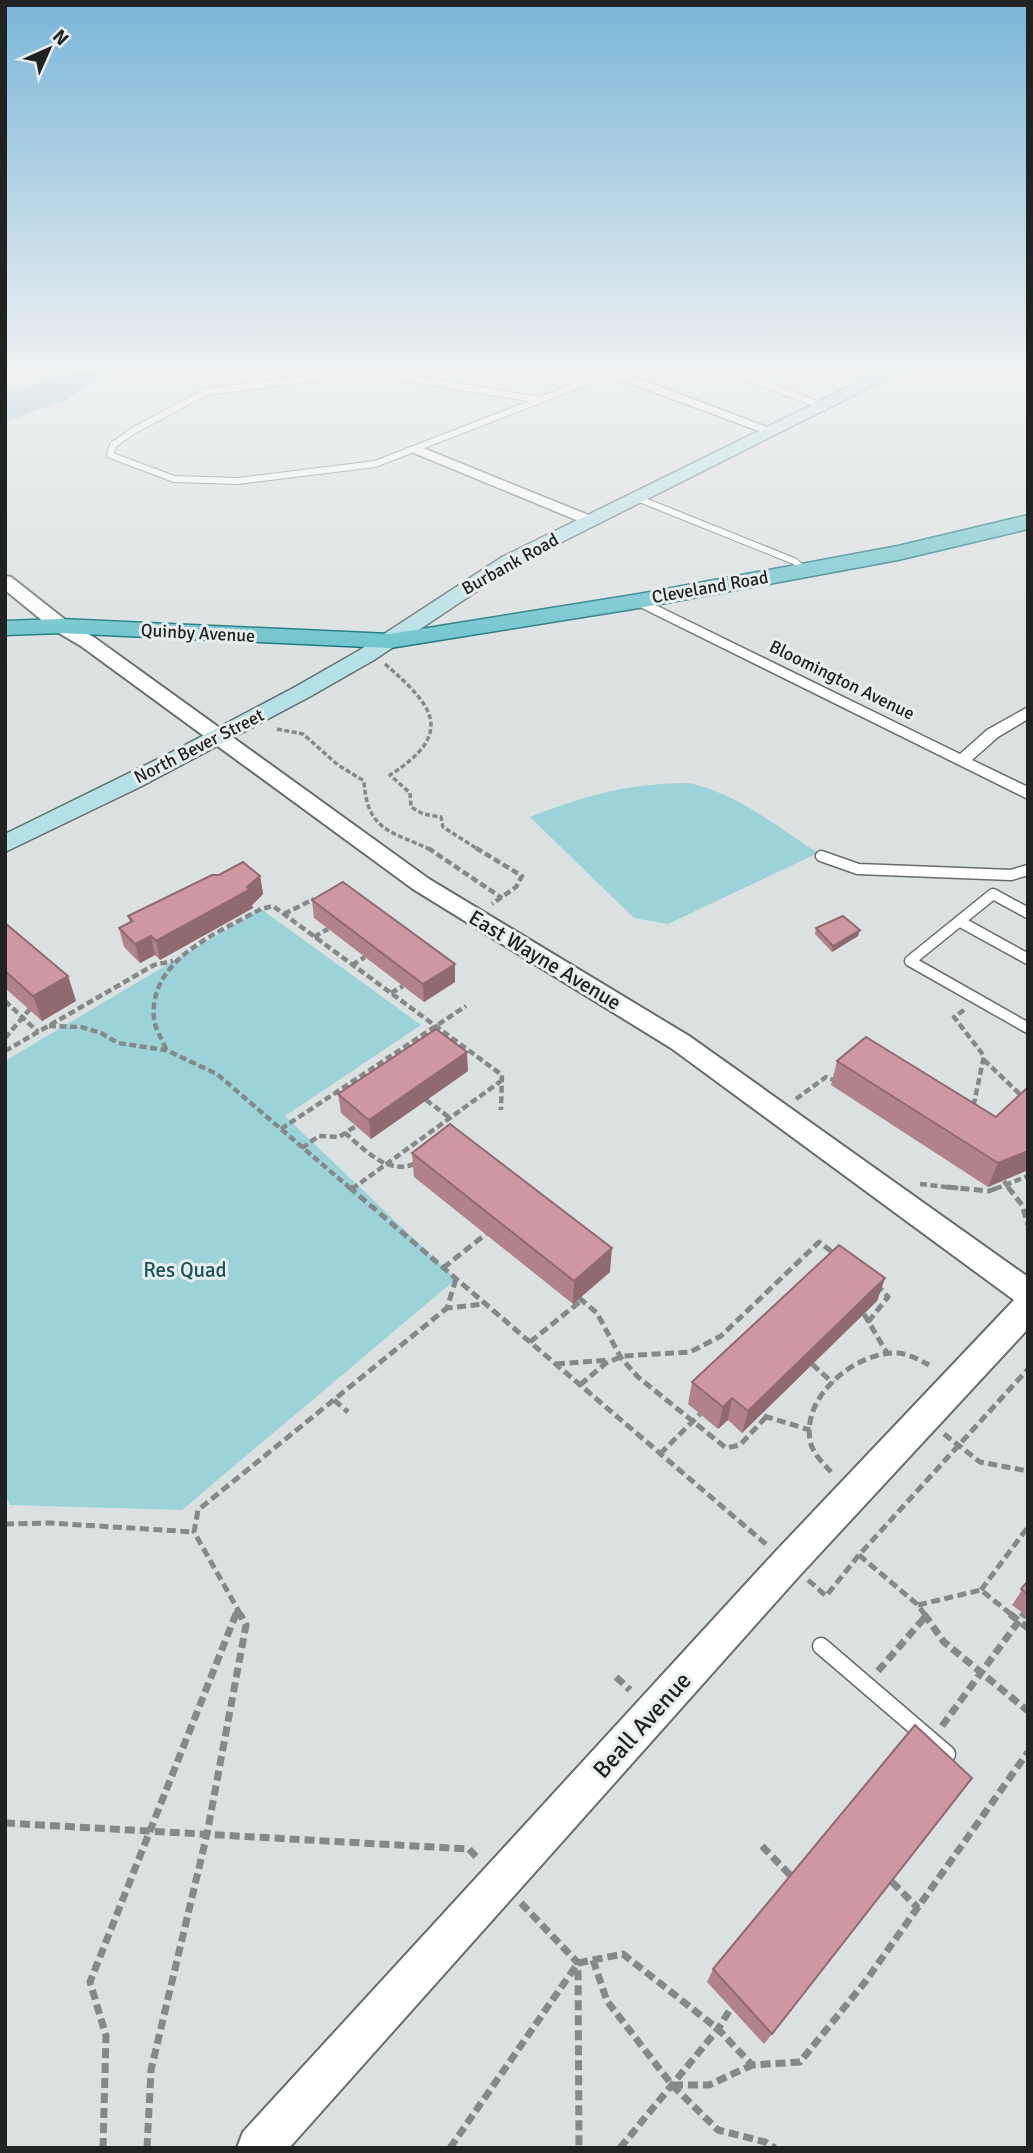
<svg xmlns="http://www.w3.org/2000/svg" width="1033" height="2153" font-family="Signika,sans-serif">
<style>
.green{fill:#9bd3d9}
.water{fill:#73b6bf}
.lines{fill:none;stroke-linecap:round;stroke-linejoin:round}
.service-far2-casing{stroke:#686c6d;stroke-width:8}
.service-far1-casing{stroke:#686c6d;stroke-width:13}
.service-casing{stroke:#686c6d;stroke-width:19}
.minor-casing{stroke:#686c6d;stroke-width:3}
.tertiary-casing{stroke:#686c6d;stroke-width:4}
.secondary-casing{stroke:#686c6d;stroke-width:3}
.primary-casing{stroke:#0c7079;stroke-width:3}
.path-far3{stroke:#858989;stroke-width:3.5;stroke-dasharray:5 2.5;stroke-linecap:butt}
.path-far2{stroke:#858989;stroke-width:4.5;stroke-dasharray:7 3.5;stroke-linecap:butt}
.path-far1{stroke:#858989;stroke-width:5;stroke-dasharray:9 4.5;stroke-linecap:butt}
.path{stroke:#858989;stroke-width:7;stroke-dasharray:10 5;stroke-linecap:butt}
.service-far2{stroke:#fff;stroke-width:6}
.service-far1{stroke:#fff;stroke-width:10}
.service{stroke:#fff;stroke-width:16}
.minor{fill:#fff;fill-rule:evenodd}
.tertiary{fill:#fff;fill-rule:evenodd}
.secondary{fill:#b3e1e5;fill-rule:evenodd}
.primary{fill:#67c2ca;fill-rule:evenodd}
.wall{fill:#b2828a}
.shaded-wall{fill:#916a71}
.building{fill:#cf97a1;stroke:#916a71;stroke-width:2}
.labels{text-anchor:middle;stroke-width:6;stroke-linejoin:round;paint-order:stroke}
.far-street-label{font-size:18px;fill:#212323;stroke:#e8eeee}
.street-label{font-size:21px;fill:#212323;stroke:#e8eeee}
.park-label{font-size:21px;fill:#19545a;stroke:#e8eeee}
.near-street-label{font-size:24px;fill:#212323;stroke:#e8eeee}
</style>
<rect width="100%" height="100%" fill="#dbe0e1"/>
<!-- green -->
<path class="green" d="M689 783C736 793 778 827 818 853L668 924 634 918 530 817C590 794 625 784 689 783Z
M261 909 421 1025 285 1116 456 1279 182 1510 10 1505 5 1494V1061Z"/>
<!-- water -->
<path class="water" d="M43 368H113L68 399 5 422V389H19L73 372H47Z"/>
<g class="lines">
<!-- service-far2 casing -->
<g class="service-far2-casing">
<path id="service-far2" d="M732 372 825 407
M376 373 540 400 375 464 238 481 174 479 110 455 113 445 133 431 205 392 346 374Z
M540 400 593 379
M637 498 794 561 805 570"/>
</g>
<!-- service-far1 casing -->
<g class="service-far1-casing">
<path id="service-far1" d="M821 856 858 869 1011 875 1028 870
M1028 913 993 894 910 961 1028 1028
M959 921 1028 959"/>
</g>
<!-- service casing -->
<g class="service-casing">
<path id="service" d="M821 1646 947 1754"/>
</g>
<!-- minor casing -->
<g class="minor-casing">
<path id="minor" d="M599 368H611L780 432 770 435 602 373Z
M418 446 596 518 598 521 591 525 586 524 414 453 412 450Z
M639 597 960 754 987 730 1028 707V719L998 737 972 760 1028 787V799L634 604 632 601Z"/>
</g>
<!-- tertiary casing -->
<g class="tertiary-casing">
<path id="tertiary" d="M5 576 11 577 68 622 95 638 429 879 689 1036 1028 1277V1328L1025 1332 800 1575 289 2148H237L243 2132 776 1551 1014 1300 671 1048 413 889 81 646 54 630 5 590Z"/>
</g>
<!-- secondary casing -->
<g class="secondary-casing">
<path id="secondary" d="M887 368H908L516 565 374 660 311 696 142 786 5 852V834L168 754 295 687 358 651 502 557Z"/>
</g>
<!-- primary casing -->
<g class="primary-casing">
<path id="primary" d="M1028 515V529L898 560 639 608 390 648 61 633 5 635V621L61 619 390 634 639 594 898 546Z"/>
</g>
<!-- path-far3 -->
<path class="path-far3" d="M385 664C432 705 457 732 390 775L410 793 411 807 423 814 441 817 443 827 479 850
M277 729 303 734 338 765 364 781C367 832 392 831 431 850"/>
<!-- path-far2 -->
<path class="path-far2" d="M428 848 502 898
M476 848 522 876 516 887 492 904
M284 914 314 899
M314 937 328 929
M352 965 365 957
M391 993 403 986
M5 1001 38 1032
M964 1010 954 1017 984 1056 973 1108
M49 1026 81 1027 101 1033 118 1043 166 1050 217 1074 351 1189
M5 1038 30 1009
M166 1049C162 1039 155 1029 154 1019 148 959 218 933 261 909L273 906 502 1075 501 1110
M5 1051 154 965 173 961
M984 1060 1024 1098
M796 1099 826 1077 836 1081
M426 1100 450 1118
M281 1129 466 1006
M345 1133C364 1149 389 1177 416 1163
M302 1148 319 1136 339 1137 356 1126
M1004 1181 1010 1189
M920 1184 964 1189
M352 1189 501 1081
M995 1189 1028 1176"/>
<!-- path-far1 -->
<path class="path-far1" d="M349 1187 767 1545
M947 1187 989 1191 1000 1187
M1008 1187 1022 1205 1028 1225
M351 1189 354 1187
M443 1268 486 1234
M456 1279 447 1308 484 1304
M579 1298 597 1313 621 1358 638 1377 726 1448 740 1445 766 1417
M864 1314 887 1353
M868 1322 888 1297 877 1285
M530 1342 582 1300
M556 1364 610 1360
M812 1364 833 1383
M580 1385 606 1363 623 1356 690 1352 721 1336 819 1242 836 1255
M334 1400 348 1412
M764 1416 810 1430
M944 1434 980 1462 1028 1471
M660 1454 700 1414
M831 1472C823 1463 812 1453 810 1440 802 1395 857 1351 898 1353 909 1354 919 1360 929 1365
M5 1524 50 1523 194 1532
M859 1555 918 1605 925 1615
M808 1580 826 1596 859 1555 1028 1369
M981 1590 1028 1527
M918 1605 981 1590 1012 1615
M235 1615 237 1611
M241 1615 194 1532 198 1510 447 1308"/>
<!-- path -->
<path class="path" d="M924 1614 944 1642 1028 1711
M1010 1614 1028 1628
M878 1671 926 1616
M616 1677 630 1690
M942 1726 1024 1614
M5 1823 469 1849 478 1859
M762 1846 793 1878
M892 1882 918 1908
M521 1903 578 1963 579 2148
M593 1960 607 2001 672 2085 718 2130 765 2142 775 2148
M673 2085H709L752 2065
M103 2148 106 2036 90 1982 236 1614
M147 2148 151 2070 207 1834 246 1625 240 1614
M450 2148 578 1963 623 1954 718 2029 752 2065 800 2062 865 1982 1028 1752
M620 2148 718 2029 731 2008"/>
<!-- service-far2 -->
<use href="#service-far2" class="service-far2"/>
<!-- service-far1 -->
<use href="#service-far1" class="service-far1"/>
<!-- service -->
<use href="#service" class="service"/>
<!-- minor -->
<use href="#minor" class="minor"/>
<!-- tertiary -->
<use href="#tertiary" class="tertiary"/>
<!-- secondary -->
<use href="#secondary" class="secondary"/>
<!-- primary -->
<use href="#primary" class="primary"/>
</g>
<!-- wall -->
<path class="wall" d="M260 876 263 894 252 905 253 908 160 960 155 955 140 963 124 947 119 928 130 923 128 916Z
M312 900 455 982 424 1002 314 918Z
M5 923 68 976 76 1001 42 1021 5 988Z
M816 928 858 936 832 952 815 934Z
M837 1061 996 1117 1028 1087V1170L988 1187 831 1085Z
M468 1071 371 1139 341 1113 338 1094Z
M412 1153 610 1272 573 1304 414 1177Z
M885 1278 877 1301 742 1433 728 1420 718 1429 688 1404 692 1382Z
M1028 1581V1617L1012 1605Z
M960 1794 764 2044 707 1982 713 1969Z"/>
<!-- shaded-wall -->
<path class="shaded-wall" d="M260 876 263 894 252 905 253 908 160 960 156 941 247 887Z
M860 930 858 936 832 952 833 946Z
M151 936 155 955 140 963 135 944Z
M455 964V982L424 1002 423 984Z
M68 976 76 1001 42 1021 33 996Z
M467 1052 468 1071 371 1139 369 1120Z
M1028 1151V1170L1026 1171 988 1187 998 1163Z
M612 1248 610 1272 573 1304 574 1281Z
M885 1278 877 1301 742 1433 748 1411Z
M732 1398 728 1420 718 1429 723 1407Z
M972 1778 960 1794 764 2044 772 2034Z"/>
<!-- building -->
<path class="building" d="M243 862 260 876 247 887 249 890 156 941 151 936 135 944 119 928 133 921 128 916 212 875H219Z
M343 882 455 964 423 984 312 900Z
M843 916 860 930 833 946 816 928Z
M5 923 68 976 33 996 5 971Z
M436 1029 467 1052 369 1120 338 1094Z
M866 1037 996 1117 1028 1087V1151L998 1163 837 1061Z
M450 1124 612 1248 574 1281 412 1153Z
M839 1245 885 1278 748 1411 732 1398 723 1407 692 1382Z
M1028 1581V1594L1021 1589Z
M915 1725 972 1778 772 2034 713 1969Z"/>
<!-- sky -->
<linearGradient id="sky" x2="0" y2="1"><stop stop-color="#79b5d8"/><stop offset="0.55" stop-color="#eff1f2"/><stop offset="1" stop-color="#eff1f2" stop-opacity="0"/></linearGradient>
<rect width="1033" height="670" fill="url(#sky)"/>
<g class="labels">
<!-- far-street labels -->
<g class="far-street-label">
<text transform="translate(510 564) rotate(-29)" y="6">Burbank Road</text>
<text transform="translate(710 587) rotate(-10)" y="6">Cleveland Road</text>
<text transform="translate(198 633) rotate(3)" y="6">Quinby Avenue</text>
<text transform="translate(842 680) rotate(26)" y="6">Bloomington Avenue</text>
<text transform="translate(199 746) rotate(-27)" y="6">North Bever Street</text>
</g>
<!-- street labels -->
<g class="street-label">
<text transform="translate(545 960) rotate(31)" y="7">East Wayne Avenue</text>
</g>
<!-- park labels -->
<g class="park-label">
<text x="185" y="1277">Res Quad</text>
</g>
<!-- near-street labels -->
<g class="near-street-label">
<text transform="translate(642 1725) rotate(-48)" y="8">Beall Avenue</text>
</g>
</g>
<!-- border -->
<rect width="1033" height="2153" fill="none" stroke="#212323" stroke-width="14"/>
<!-- north arrow -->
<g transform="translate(49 49) rotate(45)" stroke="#e8eeee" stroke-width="5" paint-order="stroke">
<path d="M0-5L12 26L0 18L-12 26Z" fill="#212323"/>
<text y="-10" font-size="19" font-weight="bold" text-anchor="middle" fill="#212323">N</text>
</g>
</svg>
